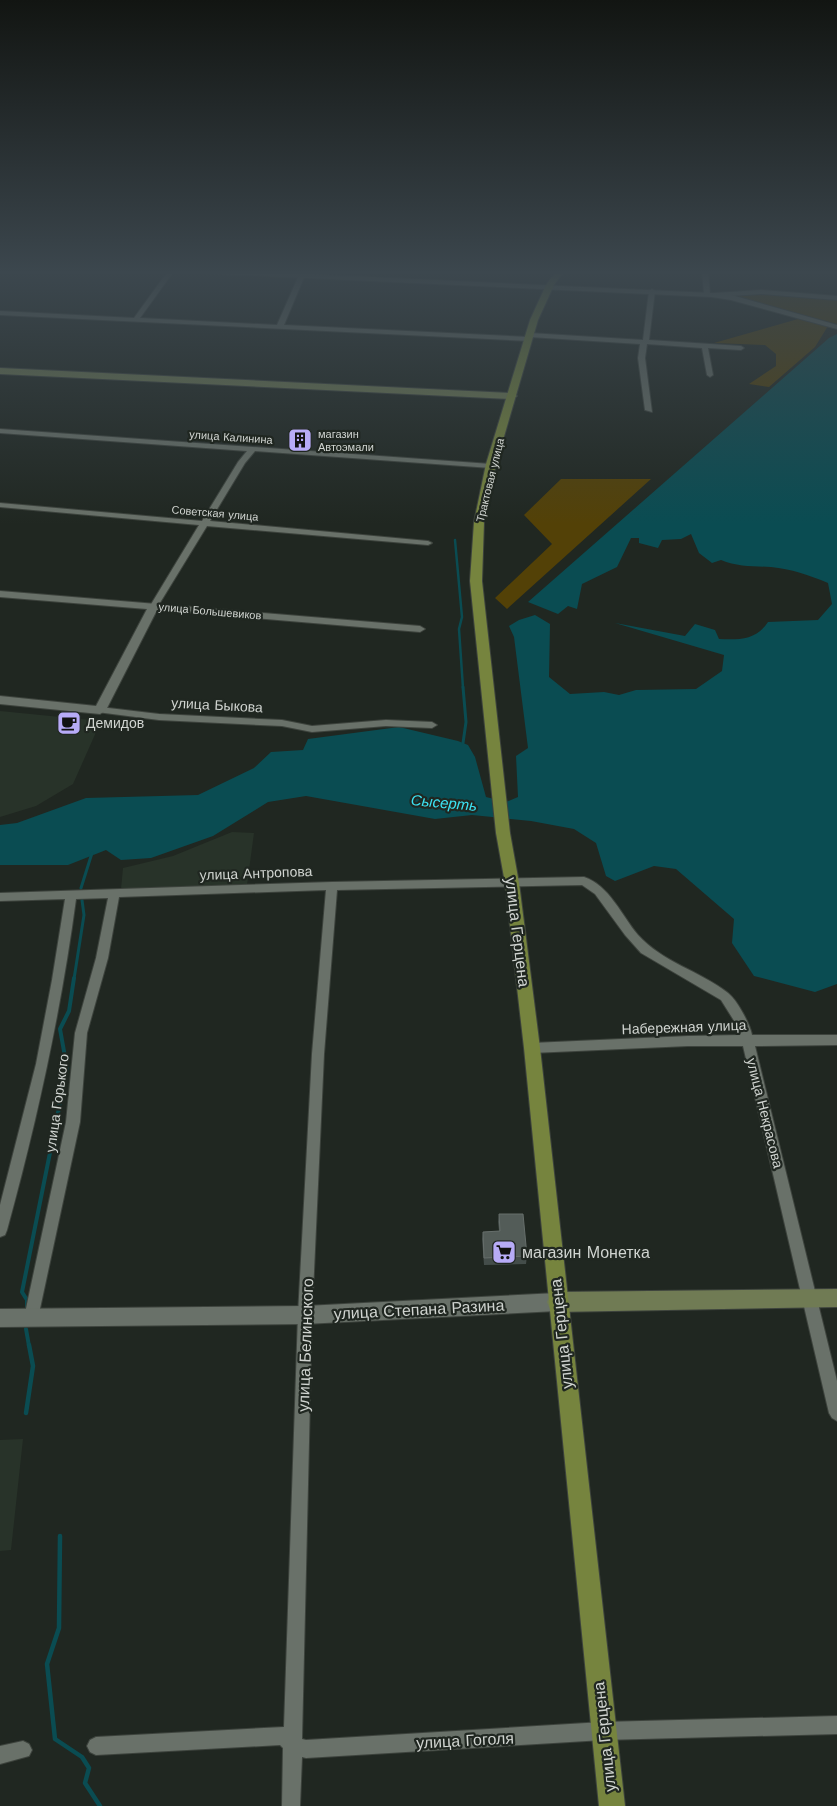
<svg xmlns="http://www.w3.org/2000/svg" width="837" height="1806" font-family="'Work Sans',sans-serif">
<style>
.built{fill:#283329}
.green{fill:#534107}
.water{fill:#0a4c52}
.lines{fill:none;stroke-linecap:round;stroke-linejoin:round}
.stream-far3{stroke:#0a4c52;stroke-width:2.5}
.stream-far2{stroke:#0a4c52;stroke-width:3}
.stream-far1{stroke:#0a4c52;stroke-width:4}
.stream{stroke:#0a4c52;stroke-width:4.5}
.minor-casing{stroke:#3d433d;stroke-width:2}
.tertiary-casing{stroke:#3d433d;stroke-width:2}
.secondary-casing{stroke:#3d433d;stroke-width:2}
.primary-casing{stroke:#3d433d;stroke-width:2}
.minor{fill:#697169;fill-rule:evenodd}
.tertiary{fill:#697169;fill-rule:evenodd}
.secondary{fill:#707b54;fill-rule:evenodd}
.primary{fill:#76843e;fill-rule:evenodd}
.wall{fill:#444d4a}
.building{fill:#535c58;stroke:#666e6b}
.labels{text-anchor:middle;stroke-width:4.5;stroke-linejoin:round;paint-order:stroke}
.far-poi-label{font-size:11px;fill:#d0d4d0;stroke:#202721;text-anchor:start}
.far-street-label{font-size:11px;fill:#d0d4d0;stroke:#202721}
.street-label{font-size:14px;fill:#d0d4d0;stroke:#202721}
.poi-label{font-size:14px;fill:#d0d4d0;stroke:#202721;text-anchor:start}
.water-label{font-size:15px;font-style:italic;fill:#3ce3f3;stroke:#202721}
.near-street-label{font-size:16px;fill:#d0d4d0;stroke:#202721}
.near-poi-label{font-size:16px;fill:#d0d4d0;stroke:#202721;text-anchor:start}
</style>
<rect width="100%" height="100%" fill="#202721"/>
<!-- built -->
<path class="built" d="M0 711 101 721 73 784 36 806 0 817Z
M232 832 254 833 247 885 121 889 123 868 173 856Z
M23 1439 11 1550 0 1551V1440Z"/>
<!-- green -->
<path class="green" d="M752 293 837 299V324L735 296Z
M798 319 828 326 815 347 769 387 749 384 776 366V354L765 345 714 343Z
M561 479H651L507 609 495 598 552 544 524 515Z"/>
<!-- water -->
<path class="water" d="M837 334V984L815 992 754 976 732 943 734 919 676 869 654 866 615 881 606 876 596 843 574 829 531 821 472 815 435 819 306 796 268 802 213 836 151 858 121 860 106 850 68 865H0V825L17 823 86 798 198 795 254 768 271 752 303 750 308 739 399 727 458 741 468 745 475 757 486 797 506 802 518 797 516 756 528 748 514 637 509 626 519 620 535 615 550 624 549 677 570 694 604 692 619 695 636 690 696 689 722 671 724 655 615 623 685 636 695 624 715 630 719 639C739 640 756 640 768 622L818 620 832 604 828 583C809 575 791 569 771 567 754 566 737 567 721 560L712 563 699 553 691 534 681 539 662 540 658 548 639 543V538H631L617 567 582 584 577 609 568 606 558 614 528 602 829 338Z"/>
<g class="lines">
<!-- stream-far3 -->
<path class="stream-far3" d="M455 540 462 617 459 629 463 688"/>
<!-- stream-far2 -->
<path class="stream-far2" d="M463 743 466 722 463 687
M81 888 92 853
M74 979 84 915 82 900"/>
<!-- stream-far1 -->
<path class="stream-far1" d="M27 1307V1300L22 1292 67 1068 60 1029 69 1011 74 978
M26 1329 29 1346"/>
<!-- stream -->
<path class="stream" d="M26 1413 33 1366 29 1345
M60 1536 59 1628 47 1664 55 1739 82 1757 89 1768 85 1783 100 1806"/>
<!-- minor casing -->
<g class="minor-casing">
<path id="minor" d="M168 271H174L140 318 277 325 299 275 302 273 305 275 284 325 529 337 532 339 529 341 0 315V311L134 318Z
M702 271H708L710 294 707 296 704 294Z
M652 289 655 291 649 340 741 346 744 348 741 350 708 348 713 375 710 377 707 375 702 348 647 344 645 358 652 412 645 410 638 358 640 344 530 337 527 335 530 333 643 340 649 291Z
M761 290 837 296V300L761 294 714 297 711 295 714 293Z
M0 429 491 464 495 466 491 468 255 451 245 463 210 521 428 541 432 543 428 545 207 526 158 606 154 609 150 606 199 525 0 507V503L202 521 238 462 247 451 0 433Z
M100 707 159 714 282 720 312 726 386 720 432 722 437 725 432 728 386 726 312 732 282 726 159 720 97 712 95 710Z
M584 877C609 885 622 916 638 935 662 962 700 971 728 993 737 1000 750 1024 752 1035H837V1045L755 1046 837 1381V1421L832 1418 829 1413 743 1046H688L532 1053 528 1052 526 1048 528 1044 532 1043 688 1036 740 1035 738 1027 721 1000 641 953 625 935 595 894 582 885 337 890 324 1054 312 1315 302 1739 306 1740 603 1722 837 1716V1734L603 1740 306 1758 302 1757 300 1806H282L283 1748 280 1745 96 1755 90 1752 87 1746 90 1740 96 1737 284 1727 298 1315 312 1054 326 890 119 897 108 958 87 1033 80 1122 38 1318 36 1323 31 1325 26 1323 24 1318 66 1122 75 1033 96 958 108 898 76 899C61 1011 37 1121 7 1230L5 1235 0 1237V1205L36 1064 52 980 65 899 0 901V893L332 882Z
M23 1741 29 1744 32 1750 29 1756 0 1764V1746Z"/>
</g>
<!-- tertiary casing -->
<g class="tertiary-casing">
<path id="tertiary" d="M196 271H245L712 293 735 296 837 325V329L731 300 712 297 200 273Z
M0 591 420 626 425 629 420 632 157 610 106 710 100 714 0 704V696L96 706 147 609 0 597Z
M557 1293 563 1296 566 1302 563 1308 557 1311 305 1324 0 1327V1309L305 1306Z"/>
</g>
<!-- secondary casing -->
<g class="secondary-casing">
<path id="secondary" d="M0 368 512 393 517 396 512 399 0 374Z
M837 1289V1307L557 1312 550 1309 547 1302 550 1295 557 1292Z"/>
</g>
<!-- primary casing -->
<g class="primary-casing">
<path id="primary" d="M556 271H564L554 285 538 320 496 464 484 522 482 581 510 833 519 883 540 1048 625 1806H599L524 1048 505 883 496 833 470 581 474 522 486 464 530 320 546 285Z"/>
</g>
<!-- minor -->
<use href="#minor" class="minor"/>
<!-- tertiary -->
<use href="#tertiary" class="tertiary"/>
<!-- secondary -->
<use href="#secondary" class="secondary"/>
<!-- primary -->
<use href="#primary" class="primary"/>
</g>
<!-- wall -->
<path class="wall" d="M499 1214 527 1256 526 1264 484 1265 482 1239 483 1232 499 1231 498 1222Z"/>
<!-- building -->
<path class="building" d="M499 1214H523L527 1256 484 1258 483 1232 500 1231Z"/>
<!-- sky -->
<linearGradient id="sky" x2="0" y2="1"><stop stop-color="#121512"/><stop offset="0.52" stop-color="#3c474e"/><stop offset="1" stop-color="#3c474e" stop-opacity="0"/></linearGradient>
<rect width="837" height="524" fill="url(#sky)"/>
<!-- icons -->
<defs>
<g id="building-square" transform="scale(1.25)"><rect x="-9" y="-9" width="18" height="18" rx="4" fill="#b7abf7" stroke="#202721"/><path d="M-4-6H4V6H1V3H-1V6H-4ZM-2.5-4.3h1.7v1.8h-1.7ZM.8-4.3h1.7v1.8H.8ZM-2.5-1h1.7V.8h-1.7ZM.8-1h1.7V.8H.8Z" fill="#111"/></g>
<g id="cafe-square" transform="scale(1.25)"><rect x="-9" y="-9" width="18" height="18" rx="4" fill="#b7abf7" stroke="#202721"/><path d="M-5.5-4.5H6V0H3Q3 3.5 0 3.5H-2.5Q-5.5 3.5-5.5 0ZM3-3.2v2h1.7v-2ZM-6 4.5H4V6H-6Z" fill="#111"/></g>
<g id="supermarket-square" transform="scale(1.25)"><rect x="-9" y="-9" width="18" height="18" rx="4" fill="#b7abf7" stroke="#202721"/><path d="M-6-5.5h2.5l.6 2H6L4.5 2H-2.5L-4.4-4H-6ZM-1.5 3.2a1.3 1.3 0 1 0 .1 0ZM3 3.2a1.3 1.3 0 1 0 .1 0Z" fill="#111"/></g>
</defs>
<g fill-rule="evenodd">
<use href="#building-square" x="300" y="440"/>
<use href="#cafe-square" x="69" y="723"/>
<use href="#supermarket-square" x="504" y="1252"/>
</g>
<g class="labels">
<!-- far-poi labels -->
<g class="far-poi-label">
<text x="318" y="438">магазин<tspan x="318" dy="13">Автоэмали</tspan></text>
</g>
<!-- far-street labels -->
<g class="far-street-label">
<text transform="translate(231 437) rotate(4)" y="4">улица Калинина</text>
<text transform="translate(490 480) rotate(-76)" y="4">Трактовая улица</text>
<text transform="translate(215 513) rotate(5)" y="4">Советская улица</text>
<text transform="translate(210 611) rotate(5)" y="4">улица Большевиков</text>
</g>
<!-- street labels -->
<g class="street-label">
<text transform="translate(217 705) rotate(3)" y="5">улица Быкова</text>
<text transform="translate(256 873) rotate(-2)" y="5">улица Антропова</text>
<text transform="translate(684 1027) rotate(-2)" y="5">Набережная улица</text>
<text transform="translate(57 1103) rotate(-82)" y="5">улица Горького</text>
<text transform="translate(765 1113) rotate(76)" y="5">улица Некрасова</text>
</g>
<!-- poi labels -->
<g class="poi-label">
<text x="86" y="728">Демидов</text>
</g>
<!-- water labels -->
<g class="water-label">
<text transform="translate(444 803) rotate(5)" y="5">Сысерть</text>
</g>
<!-- near-street labels -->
<g class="near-street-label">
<text transform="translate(518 932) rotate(83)" y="6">улица Герцена</text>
<text transform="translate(419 1309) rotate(-3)" y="6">улица Степана Разина</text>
<text transform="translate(561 1334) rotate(-96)" y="6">улица Герцена</text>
<text transform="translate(305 1345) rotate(-88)" y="6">улица Белинского</text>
<text transform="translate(604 1737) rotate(-96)" y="6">улица Герцена</text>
<text transform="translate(465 1740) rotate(-3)" y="6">улица Гоголя</text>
</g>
<!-- near-poi labels -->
<g class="near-poi-label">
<text x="522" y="1258">магазин Монетка</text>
</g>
</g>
</svg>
